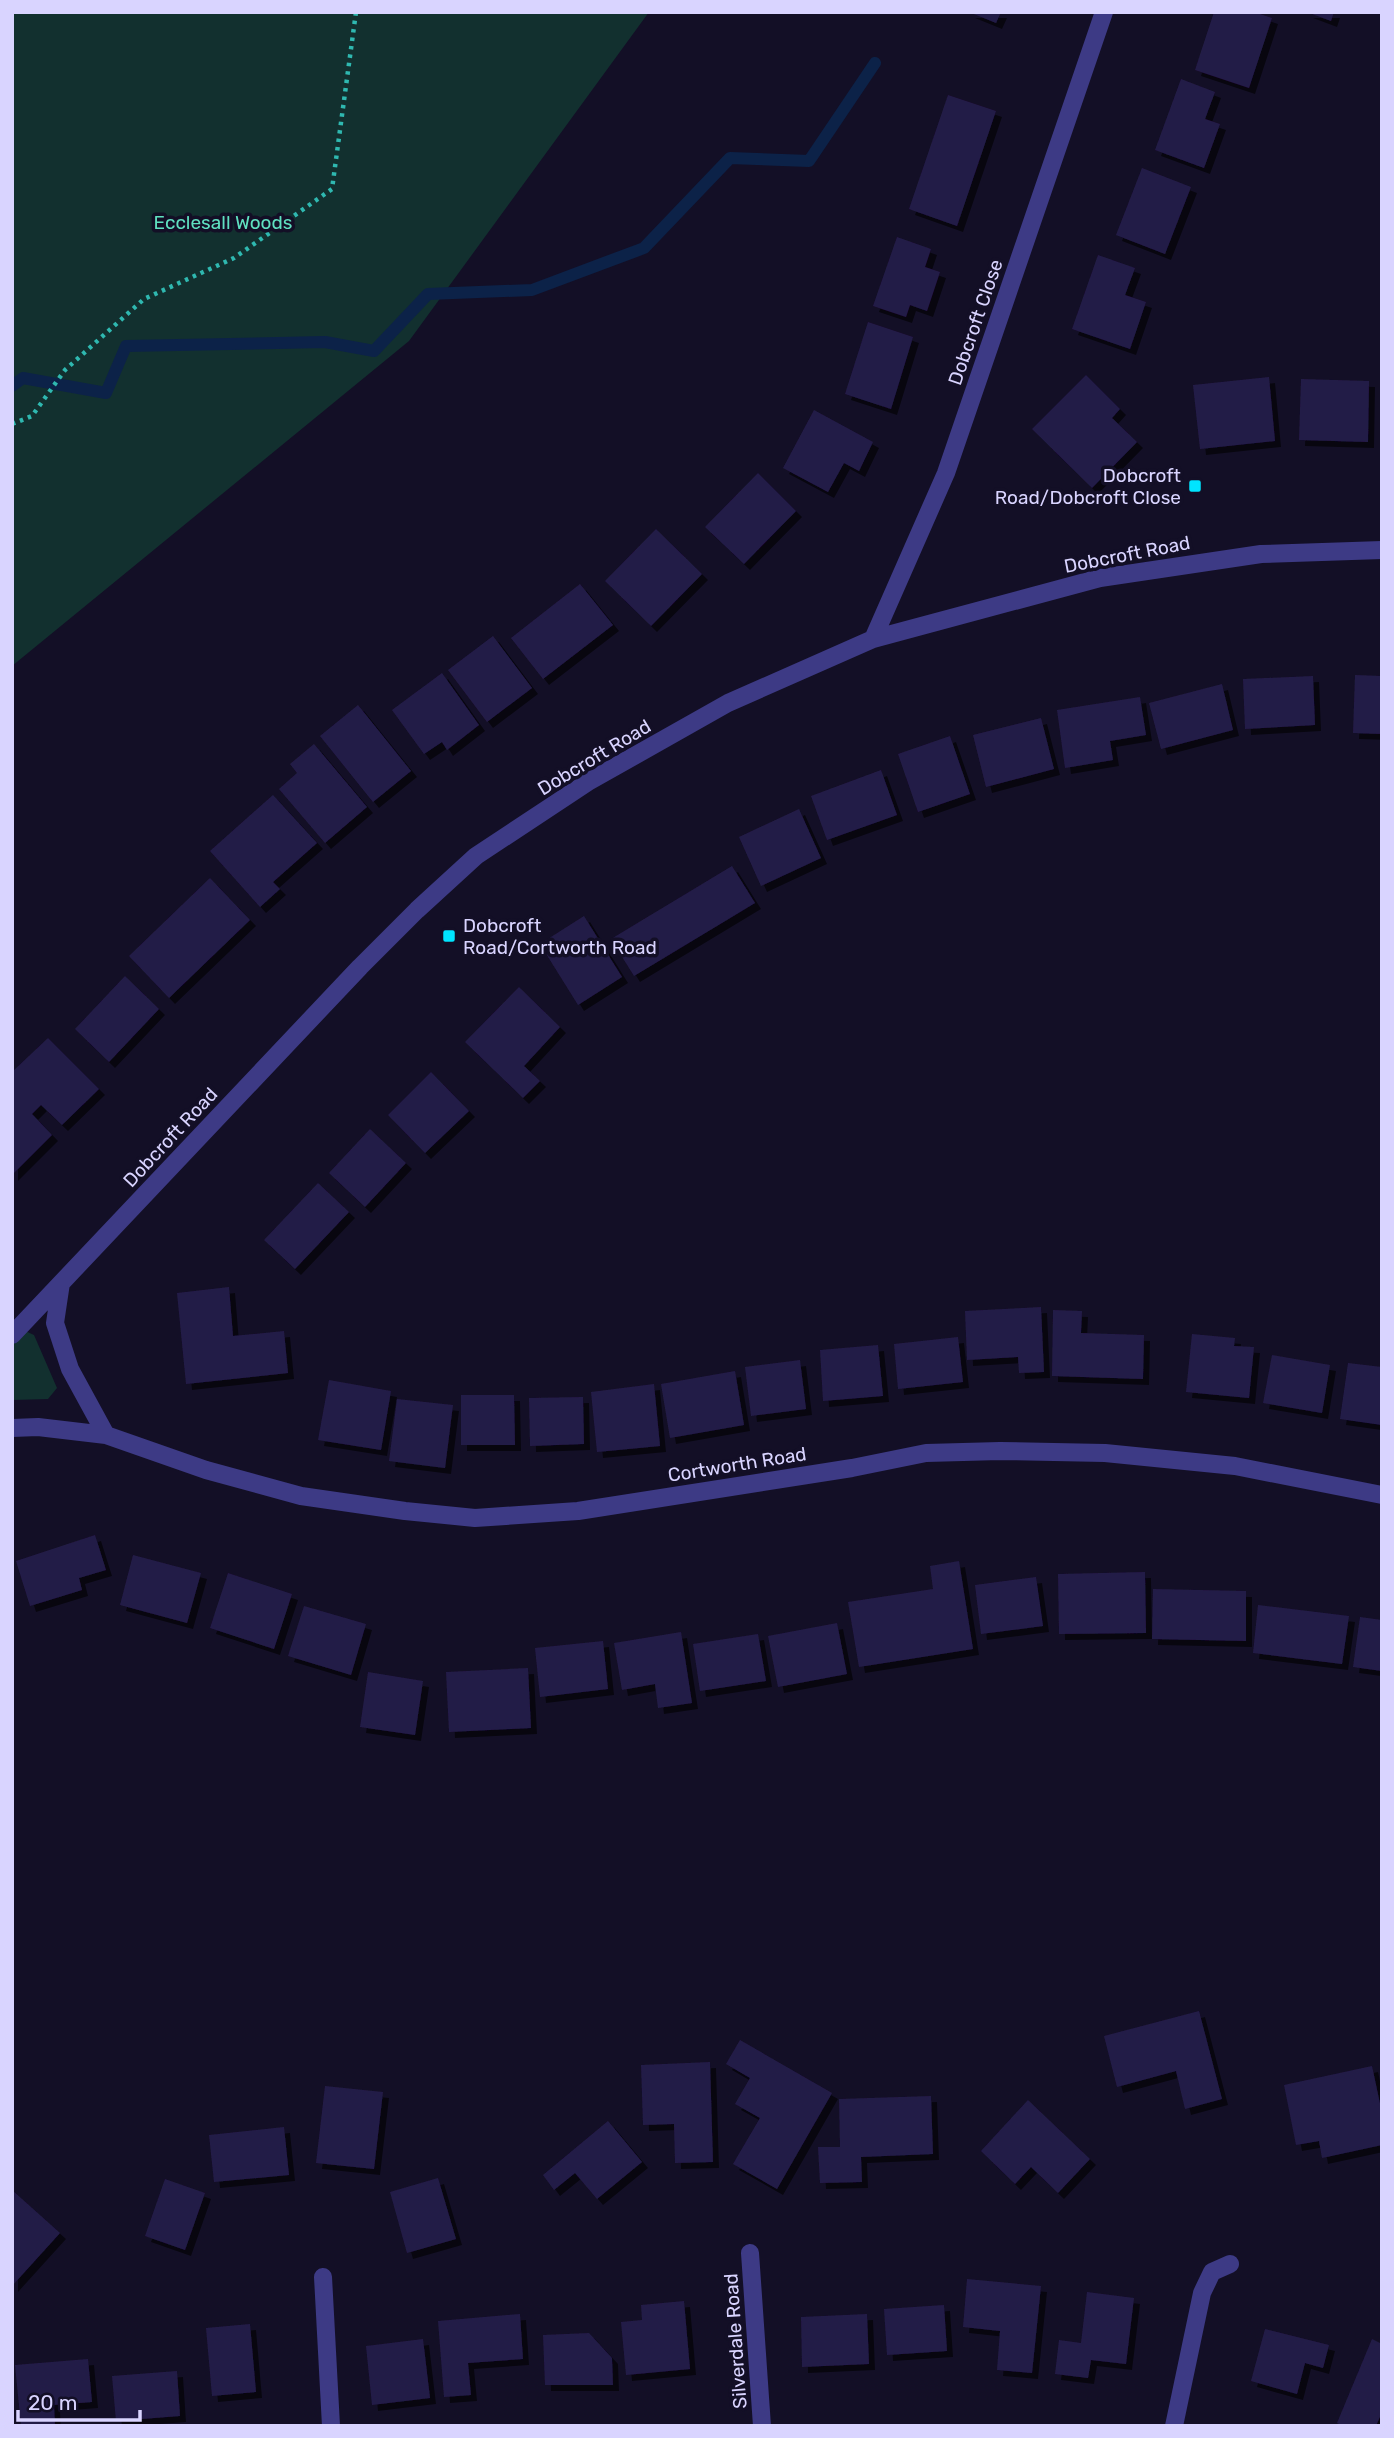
<svg xmlns="http://www.w3.org/2000/svg" width="1394" height="2438" font-family="Rubik,sans-serif">
<style>
.green{fill:#12302f}
.lines{fill:none;stroke-linecap:round;stroke-linejoin:round}
.stream{stroke:#0c2248;stroke-width:12}
.building{fill:#241b47;filter:url(#shadow)}
.path{stroke:#2fb8b0;stroke-width:4.5;stroke-dasharray:3.5 5;stroke-linecap:butt}
.minor{stroke:#3d3a85;stroke-width:18}
.poi-dot{fill:#00e5ff;stroke:#130f26;stroke-width:2.5}
.labels{text-anchor:middle;stroke-width:7;stroke-linejoin:round;paint-order:stroke}
.park-label{font-size:19px;fill:#5fe0c0;stroke:#130f26}
.street-label{font-size:19px;fill:#d9d4ff;stroke:#130f26}
.poi-label{font-size:19px;fill:#d9d4ff;stroke:#130f26;text-anchor:end}
</style>
<defs>
<filter id="shadow"><feDropShadow dx="6" dy="6" stdDeviation="0" flood-color="#0009"/></filter>
</defs>
<rect width="100%" height="100%" fill="#130f26"/>
<!-- green -->
<path class="green" d="M12 12H649L409 341 12 666Z
M23 1330 34 1335 57 1388 48 1399 12 1400V1342Z"/>
<g class="lines">
<!-- stream -->
<path class="stream" d="M12 386 23 378 106 393 126 346 325 342 374 351 428 294 532 290 644 248 730 158 809 161 875 63"/>
</g>
<!-- building -->
<path class="building" d="M969 12H1001L996 23Z
M1214 12H1254L1272 18 1249 88 1195 70Z
M1307 12H1334L1331 21Z
M1181 79 1215 92 1205 119 1220 124 1204 168 1155 150Z
M948 95 996 111 957 226 909 209Z
M1142 168 1191 187 1165 254 1116 235Z
M897 237 931 249 925 267 940 272 927 311 910 305 906 317 873 306Z
M1098 255 1135 268 1125 295 1146 302 1130 349 1072 329Z
M868 322 913 337 891 409 845 394Z
M1086 375 1120 409 1112 418 1137 442 1092 488 1032 429Z
M1269 377 1275 441 1200 449 1193 385Z
M1301 379 1369 381 1368 442 1299 440Z
M814 410 873 442 859 471 844 463 828 492 783 468Z
M758 473 796 511 744 564 705 527Z
M656 529 702 574 651 626 605 581Z
M580 584 613 625 543 679 511 638Z
M493 636 532 688 487 722 448 670Z
M442 673 479 725 447 750 442 742 424 754 392 710Z
M1355 675 1382 676V734L1353 733Z
M1313 676 1315 725 1245 729 1243 679Z
M1222 684 1233 730 1161 749 1149 703Z
M1140 697 1146 735 1110 741 1113 760 1065 768 1057 710Z
M358 705 411 771 373 802 320 736Z
M1041 718 1054 769 986 787 973 735Z
M950 736 970 794 918 812 898 754Z
M314 744 367 807 325 843 279 789 297 773 290 764Z
M881 770 897 815 827 840 811 796Z
M273 795 317 843 273 882 280 889 260 907 210 851Z
M799 809 821 858 761 886 739 837Z
M732 866 755 903 634 976 611 939Z
M210 878 250 920 169 998 129 956Z
M584 916 622 977 578 1005 540 944Z
M125 976 159 1009 109 1062 75 1029Z
M519 987 560 1027 524 1066 540 1081 523 1098 465 1042Z
M48 1038 99 1089 62 1125 41 1105 32 1114 52 1135 12 1175V1072Z
M431 1072 469 1111 425 1153 388 1115Z
M370 1129 406 1163 365 1207 329 1173Z
M318 1183 349 1212 295 1269 264 1240Z
M229 1287 233 1336 284 1331 288 1373 186 1384 177 1293Z
M1041 1307 1044 1372 1019 1373 1018 1357 967 1360 965 1311Z
M1053 1310 1082 1311 1081 1333 1144 1335 1143 1379 1052 1376Z
M1192 1334 1235 1338 1234 1346 1254 1347 1249 1398 1186 1392Z
M958 1337 963 1382 898 1389 894 1344Z
M878 1345 883 1396 823 1401 820 1350Z
M1272 1355 1330 1365 1322 1413 1263 1403Z
M800 1360 806 1409 751 1416 745 1367Z
M1348 1363 1382 1367V1425L1340 1419Z
M735 1371 744 1425 670 1438 661 1384Z
M329 1380 391 1391 381 1450 318 1440Z
M654 1384 660 1446 597 1452 591 1392Z
M461 1395H514L515 1445H461Z
M583 1397 584 1444 530 1446 529 1398Z
M397 1399 453 1405 445 1468 389 1461Z
M95 1535 106 1570 79 1578 82 1590 30 1606 16 1561Z
M133 1555 201 1573 187 1623 120 1605Z
M959 1561 973 1649 859 1667 848 1602 933 1589 930 1566Z
M1145 1572 1146 1633 1059 1634 1058 1574Z
M228 1573 292 1594 274 1649 210 1628Z
M1036 1577 1043 1626 981 1634 975 1585Z
M1153 1589 1246 1591V1641L1152 1639Z
M1258 1605 1349 1616 1342 1664 1253 1653Z
M304 1606 366 1624 351 1675 288 1656Z
M1360 1617 1382 1620V1671L1353 1667Z
M837 1623 847 1674 778 1687 768 1636Z
M681 1632 692 1703 658 1708 655 1684 622 1690 614 1643Z
M758 1634 766 1681 700 1691 693 1644Z
M603 1641 608 1689 540 1697 535 1648Z
M528 1668 531 1728 449 1732 446 1672Z
M368 1672 423 1681 415 1735 360 1727Z
M1199 2011 1222 2099 1185 2109 1176 2071 1117 2087 1104 2036Z
M740 2040 832 2093 777 2189 733 2164 760 2118 735 2104 750 2078 726 2064Z
M710 2062 713 2162 675 2163 674 2124 643 2125 641 2065Z
M1372 2066 1382 2113V2145L1322 2158 1319 2141 1296 2145 1284 2085Z
M325 2086 383 2092 374 2169 316 2163Z
M931 2096 933 2154 861 2157 862 2182 820 2183 818 2147H840L839 2099Z
M1028 2100 1090 2159 1058 2193 1031 2167 1015 2184 981 2151Z
M608 2121 642 2162 597 2199 575 2173 554 2190 543 2175Z
M284 2127 289 2175 214 2182 209 2135Z
M438 2178 456 2239 407 2253 390 2192Z
M165 2179 205 2193 185 2250 145 2236Z
M12 2190 60 2233 12 2286Z
M967 2279 1041 2286 1032 2373 997 2370 1000 2331 963 2327Z
M1087 2292 1134 2298 1126 2364 1091 2360 1088 2378 1055 2374 1059 2340 1081 2343Z
M684 2301 690 2369 626 2375 621 2322 642 2320 641 2305Z
M944 2305 947 2351 887 2355 884 2309Z
M520 2314 523 2359 468 2363 471 2395 444 2397 438 2321Z
M867 2314 869 2364 802 2367 801 2317Z
M250 2324 256 2392 212 2396 206 2328Z
M1265 2329 1329 2345 1323 2368 1305 2363 1297 2394 1251 2381Z
M589 2333 612 2358 613 2385H545L543 2335Z
M423 2339 430 2398 372 2405 366 2346Z
M1372 2339 1382 2344V2412L1376 2426H1343L1337 2423Z
M88 2359 92 2402 54 2405 55 2426H21L15 2365Z
M177 2371 180 2416 116 2421 112 2376Z"/>
<g class="lines">
<!-- path -->
<path class="path" d="M12 424 32 416 65 370 144 299 234 258 332 189 356 12"/>
<!-- minor -->
<path class="minor" d="M873 639 946 473 1104 12
M61 1283 55 1323 70 1369 106 1435
M12 1335 360 967 417 910 476 856 588 782 728 703 873 639 1100 578 1261 554 1382 550
M12 1428 38 1427 106 1435 206 1470 301 1496 405 1511 475 1518 578 1511 852 1468 926 1453 1000 1451 1105 1453 1235 1466 1382 1495
M750 2253 762 2426
M323 2277 331 2426
M1174 2426 1202 2293 1212 2272 1230 2264"/>
</g>
<!-- markers -->
<g class="poi-dot">
<rect x="1188" y="479" width="14" height="14" rx="3.5"/>
<rect x="442" y="929" width="14" height="14" rx="3.5"/>
</g>
<g class="labels">
<!-- park labels -->
<g class="park-label">
<text x="223" y="229">Ecclesall Woods</text>
</g>
<!-- street labels -->
<g class="street-label">
<text transform="translate(975 322) rotate(-71)" y="7">Dobcroft Close</text>
<text transform="translate(1127 554) rotate(-11)" y="7">Dobcroft Road</text>
<text transform="translate(594 757) rotate(-31)" y="7">Dobcroft Road</text>
<text transform="translate(170 1137) rotate(-47)" y="7">Dobcroft Road</text>
<text transform="translate(737 1464) rotate(-9)" y="7">Cortworth Road</text>
<text transform="translate(735 2341) rotate(-94)" y="7">Silverdale Road</text>
</g>
<!-- poi labels -->
<g class="poi-label">
<text x="1181" y="482">Dobcroft<tspan x="1181" dy="22">Road/Dobcroft Close</tspan></text>
<text x="463" y="932" text-anchor="start">Dobcroft<tspan x="463" dy="22">Road/Cortworth Road</tspan></text>
</g>
</g>
<!-- border -->
<rect width="1394" height="2438" fill="none" stroke="#d9d4ff" stroke-width="28"/>
<!-- scale -->
<path d="M18 2410v10h122v-10" fill="none" stroke="#d9d4ff" stroke-width="3.5"/>
<text x="28" y="2410" font-size="21" fill="#d9d4ff" stroke="#130f26" stroke-width="5" paint-order="stroke">20 m</text>
</svg>
